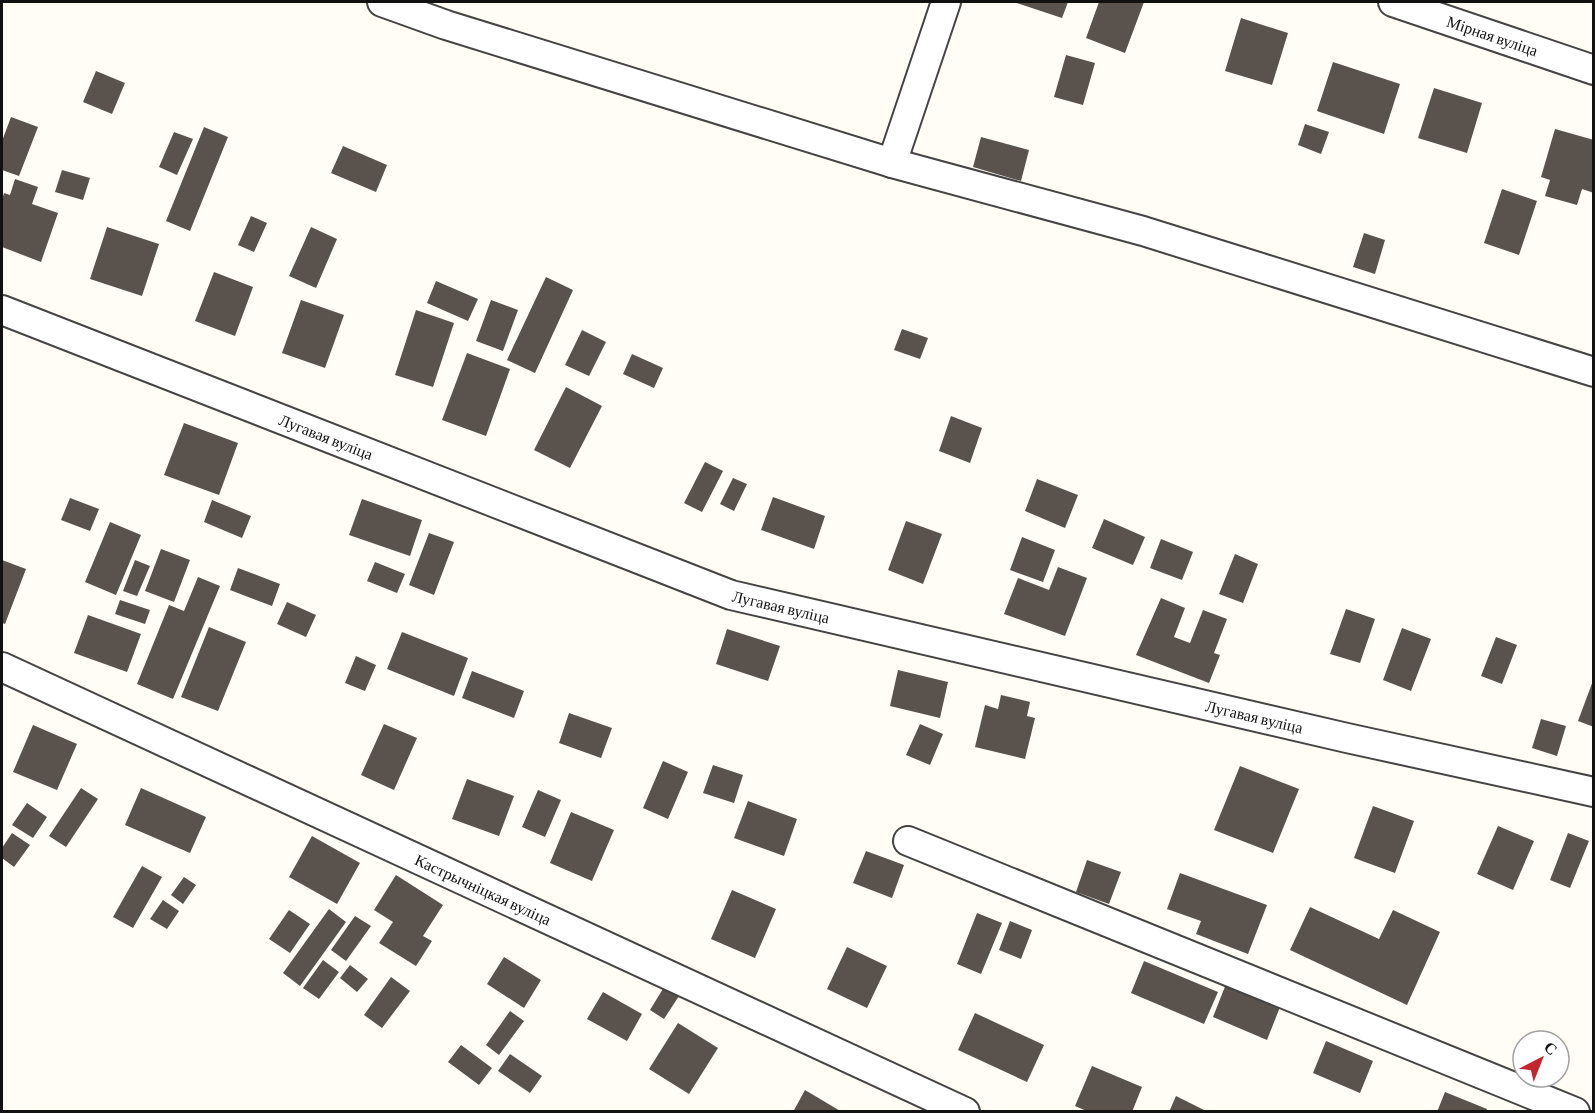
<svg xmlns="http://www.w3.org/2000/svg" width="1595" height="1113" font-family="'Crimson Pro',serif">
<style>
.building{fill:#5a524d}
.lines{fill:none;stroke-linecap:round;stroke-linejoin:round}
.minor-casing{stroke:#444;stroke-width:32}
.minor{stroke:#fff;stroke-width:28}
.labels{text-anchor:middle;stroke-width:6;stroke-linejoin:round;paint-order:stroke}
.street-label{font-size:16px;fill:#111;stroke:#fff}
</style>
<rect width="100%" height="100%" fill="#fffdf5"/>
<!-- building -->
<path class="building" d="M1014 2H1068L1062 18Z
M1099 2H1144L1125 53 1086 38Z
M1241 18 1288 33 1272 85 1225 71Z
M1066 55 1095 63 1083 105 1054 97Z
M1333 62 1400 84 1384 134 1317 111Z
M96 71 125 83 112 114 83 102Z
M1434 88 1482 103 1467 153 1418 138Z
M11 117 38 127 19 176 2 170V141Z
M1305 124 1329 132 1321 154 1298 145Z
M204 127 228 137 190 231 166 221Z
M1555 129 1594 140V193L1582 189 1577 205 1545 196 1550 180 1541 177Z
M174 132 193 139 177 175 159 167Z
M981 137 1029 150 1021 181 973 167Z
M343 146 387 165 376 192 331 173Z
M62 170 90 178 83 200 55 192Z
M15 179 38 187 32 204 58 213 41 262 2 247V200L4 193 10 195Z
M1502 189 1537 201 1519 255 1484 243Z
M251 216 267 223 254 252 238 245Z
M107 227 159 244 142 296 90 279Z
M311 227 337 239 316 288 289 276Z
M1364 233 1385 240 1375 274 1353 267Z
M214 272 253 287 235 336 195 321Z
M546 277 573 290 535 373 507 360Z
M436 281 478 299 468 321 427 303Z
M301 300 344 315 325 368 282 353Z
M491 300 518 310 503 351 476 341Z
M416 310 454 323 433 387 395 375Z
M902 329 928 338 920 359 894 350Z
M582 330 606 342 589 376 565 365Z
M467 353 510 369 486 436 442 420Z
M632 354 663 368 654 388 623 374Z
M566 387 602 406 570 468 534 450Z
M951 416 982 428 970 463 939 451Z
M184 423 238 443 219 495 164 475Z
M705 462 723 471 702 512 684 503Z
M733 478 747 484 734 511 720 504Z
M1037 479 1078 495 1065 528 1025 511Z
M773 497 825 516 814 549 761 530Z
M70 498 99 509 90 531 61 520Z
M362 499 422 520 410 556 349 535Z
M212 500 251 516 242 538 204 522Z
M1104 519 1145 537 1133 565 1092 548Z
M906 521 942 534 923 584 888 570Z
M110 522 141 535 116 595 85 582Z
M429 533 454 542 434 595 409 585Z
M1022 537 1055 550 1043 582 1010 570Z
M1161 539 1193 552 1182 580 1150 568Z
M161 549 190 560 174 602 145 591Z
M1235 554 1258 564 1243 603 1219 594Z
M2 560 26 569 5 624 2 623Z
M135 560 150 566 137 596 123 591Z
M375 562 405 574 397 593 367 581Z
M1058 567 1087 578 1065 636 1004 614 1018 578 1049 590Z
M238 568 280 584 272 606 230 590Z
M198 577 220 586 173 699 137 684 169 605 184 611Z
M1161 598 1185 608 1174 637 1190 643 1203 610 1227 619 1214 653 1220 655 1209 683 1136 655Z
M120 600 150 610 145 624 115 614Z
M287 602 316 615 306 637 277 624Z
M1346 609 1375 619 1360 663 1330 654Z
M88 615 141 634 127 672 74 653Z
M209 627 246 642 218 711 181 697Z
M1402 628 1431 639 1411 691 1383 680Z
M727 629 780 646 768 681 716 664Z
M402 632 468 658 454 696 387 669Z
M1496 637 1517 645 1502 684 1481 676Z
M356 656 376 665 365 691 345 683Z
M898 670 948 682 940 718 890 706Z
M472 671 524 691 514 718 462 698Z
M1594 678V727L1578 721Z
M1001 695 1030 702 1027 716 1035 718 1025 759 975 747 985 705 998 709Z
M569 713 612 728 601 758 559 743Z
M1541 719 1566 726 1557 756 1532 748Z
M384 724 417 738 394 790 361 775Z
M920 724 943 734 930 765 906 755Z
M33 725 77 744 57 790 13 772Z
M663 761 688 772 668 819 643 808Z
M713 765 743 775 734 803 703 793Z
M1240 766 1299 789 1273 853 1214 830Z
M467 779 514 796 499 836 452 819Z
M81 788 98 799 66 847 49 836Z
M141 788 206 817 190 853 125 825Z
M538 790 561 800 545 837 522 827Z
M748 801 797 819 784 856 734 838Z
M27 803 47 817 33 838 12 825Z
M1373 806 1414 821 1395 873 1354 858Z
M571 812 614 830 592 881 550 863Z
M1498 826 1534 841 1513 890 1477 874Z
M12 833 30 845 14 867 2 858V848Z
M1568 833 1589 841 1570 888 1550 880Z
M312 836 360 863 337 904 289 877Z
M866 851 904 865 892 898 853 883Z
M1087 860 1121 872 1109 904 1076 892Z
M142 866 162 877 133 928 113 917Z
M1180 873 1267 905 1248 954 1196 934 1201 921 1167 909Z
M396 875 443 905 423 936 432 941 416 966 379 943 393 922 374 910Z
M184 877 196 885 183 904 171 895Z
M732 890 776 909 755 958 711 939Z
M163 900 179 911 167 929 150 919Z
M1310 907 1379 939 1393 910 1440 932 1407 1005 1290 950Z
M329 909 346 922 300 986 283 973Z
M289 910 310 924 290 953 269 939Z
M977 913 1002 923 981 974 957 964Z
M355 916 371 926 346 961 331 950Z
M1010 921 1032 930 1021 959 999 950Z
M847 947 887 966 867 1008 827 989Z
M504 957 541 980 524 1008 487 984Z
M323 960 339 972 319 999 303 988Z
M1144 961 1218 992 1204 1024 1131 993Z
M350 965 368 979 357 992 340 978Z
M391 977 410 991 382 1028 364 1015Z
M1226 984 1280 1007 1267 1040 1213 1017Z
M664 987 679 996 664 1019 650 1010Z
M603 992 642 1014 627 1041 587 1019Z
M510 1011 524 1021 499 1055 486 1045Z
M975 1013 1044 1045 1027 1082 958 1050Z
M678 1023 718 1048 689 1094 649 1069Z
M1326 1041 1373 1061 1360 1093 1313 1073Z
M461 1045 492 1068 479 1085 448 1062Z
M510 1054 542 1076 530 1093 498 1071Z
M1092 1066 1142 1087 1132 1112H1089L1075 1106Z
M805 1090 842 1112H793Z
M1445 1092 1487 1109 1486 1112H1437Z
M1176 1096 1208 1112H1169Z"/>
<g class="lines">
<!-- minor casing -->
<g class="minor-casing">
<g id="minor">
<path d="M382 2 446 25 892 163 1143 231 1594 372"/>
<path id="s1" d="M1393 2 1594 70"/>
<path d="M892 163 946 2"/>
<path id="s2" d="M2 310 731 595 1347 738 1594 792"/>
<path id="s3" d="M2 667 965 1112"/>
<path d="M908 841 1575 1112"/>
</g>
</g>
<!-- minor -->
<use href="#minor" class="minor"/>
</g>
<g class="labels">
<!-- street labels -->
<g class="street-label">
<text dy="6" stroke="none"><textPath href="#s1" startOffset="105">Мірная вуліца</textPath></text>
<text dy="6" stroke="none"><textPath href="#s2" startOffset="348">Лугавая вуліца</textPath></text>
<text dy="6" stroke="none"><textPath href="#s2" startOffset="834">Лугавая вуліца</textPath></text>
<text dy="6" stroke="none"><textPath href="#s2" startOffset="1320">Лугавая вуліца</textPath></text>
<text dy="6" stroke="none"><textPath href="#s3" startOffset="530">Кастрычніцкая вуліца</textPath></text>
</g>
</g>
<!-- border -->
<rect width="1595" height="1113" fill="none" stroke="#111111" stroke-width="6"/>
<!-- north arrow -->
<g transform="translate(1541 1059) rotate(42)"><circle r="28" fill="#ffffff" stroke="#a0a0a0" stroke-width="1.5"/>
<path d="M0-4.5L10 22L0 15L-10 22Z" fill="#c4262e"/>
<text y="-9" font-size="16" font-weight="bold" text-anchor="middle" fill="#111111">С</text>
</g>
</svg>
